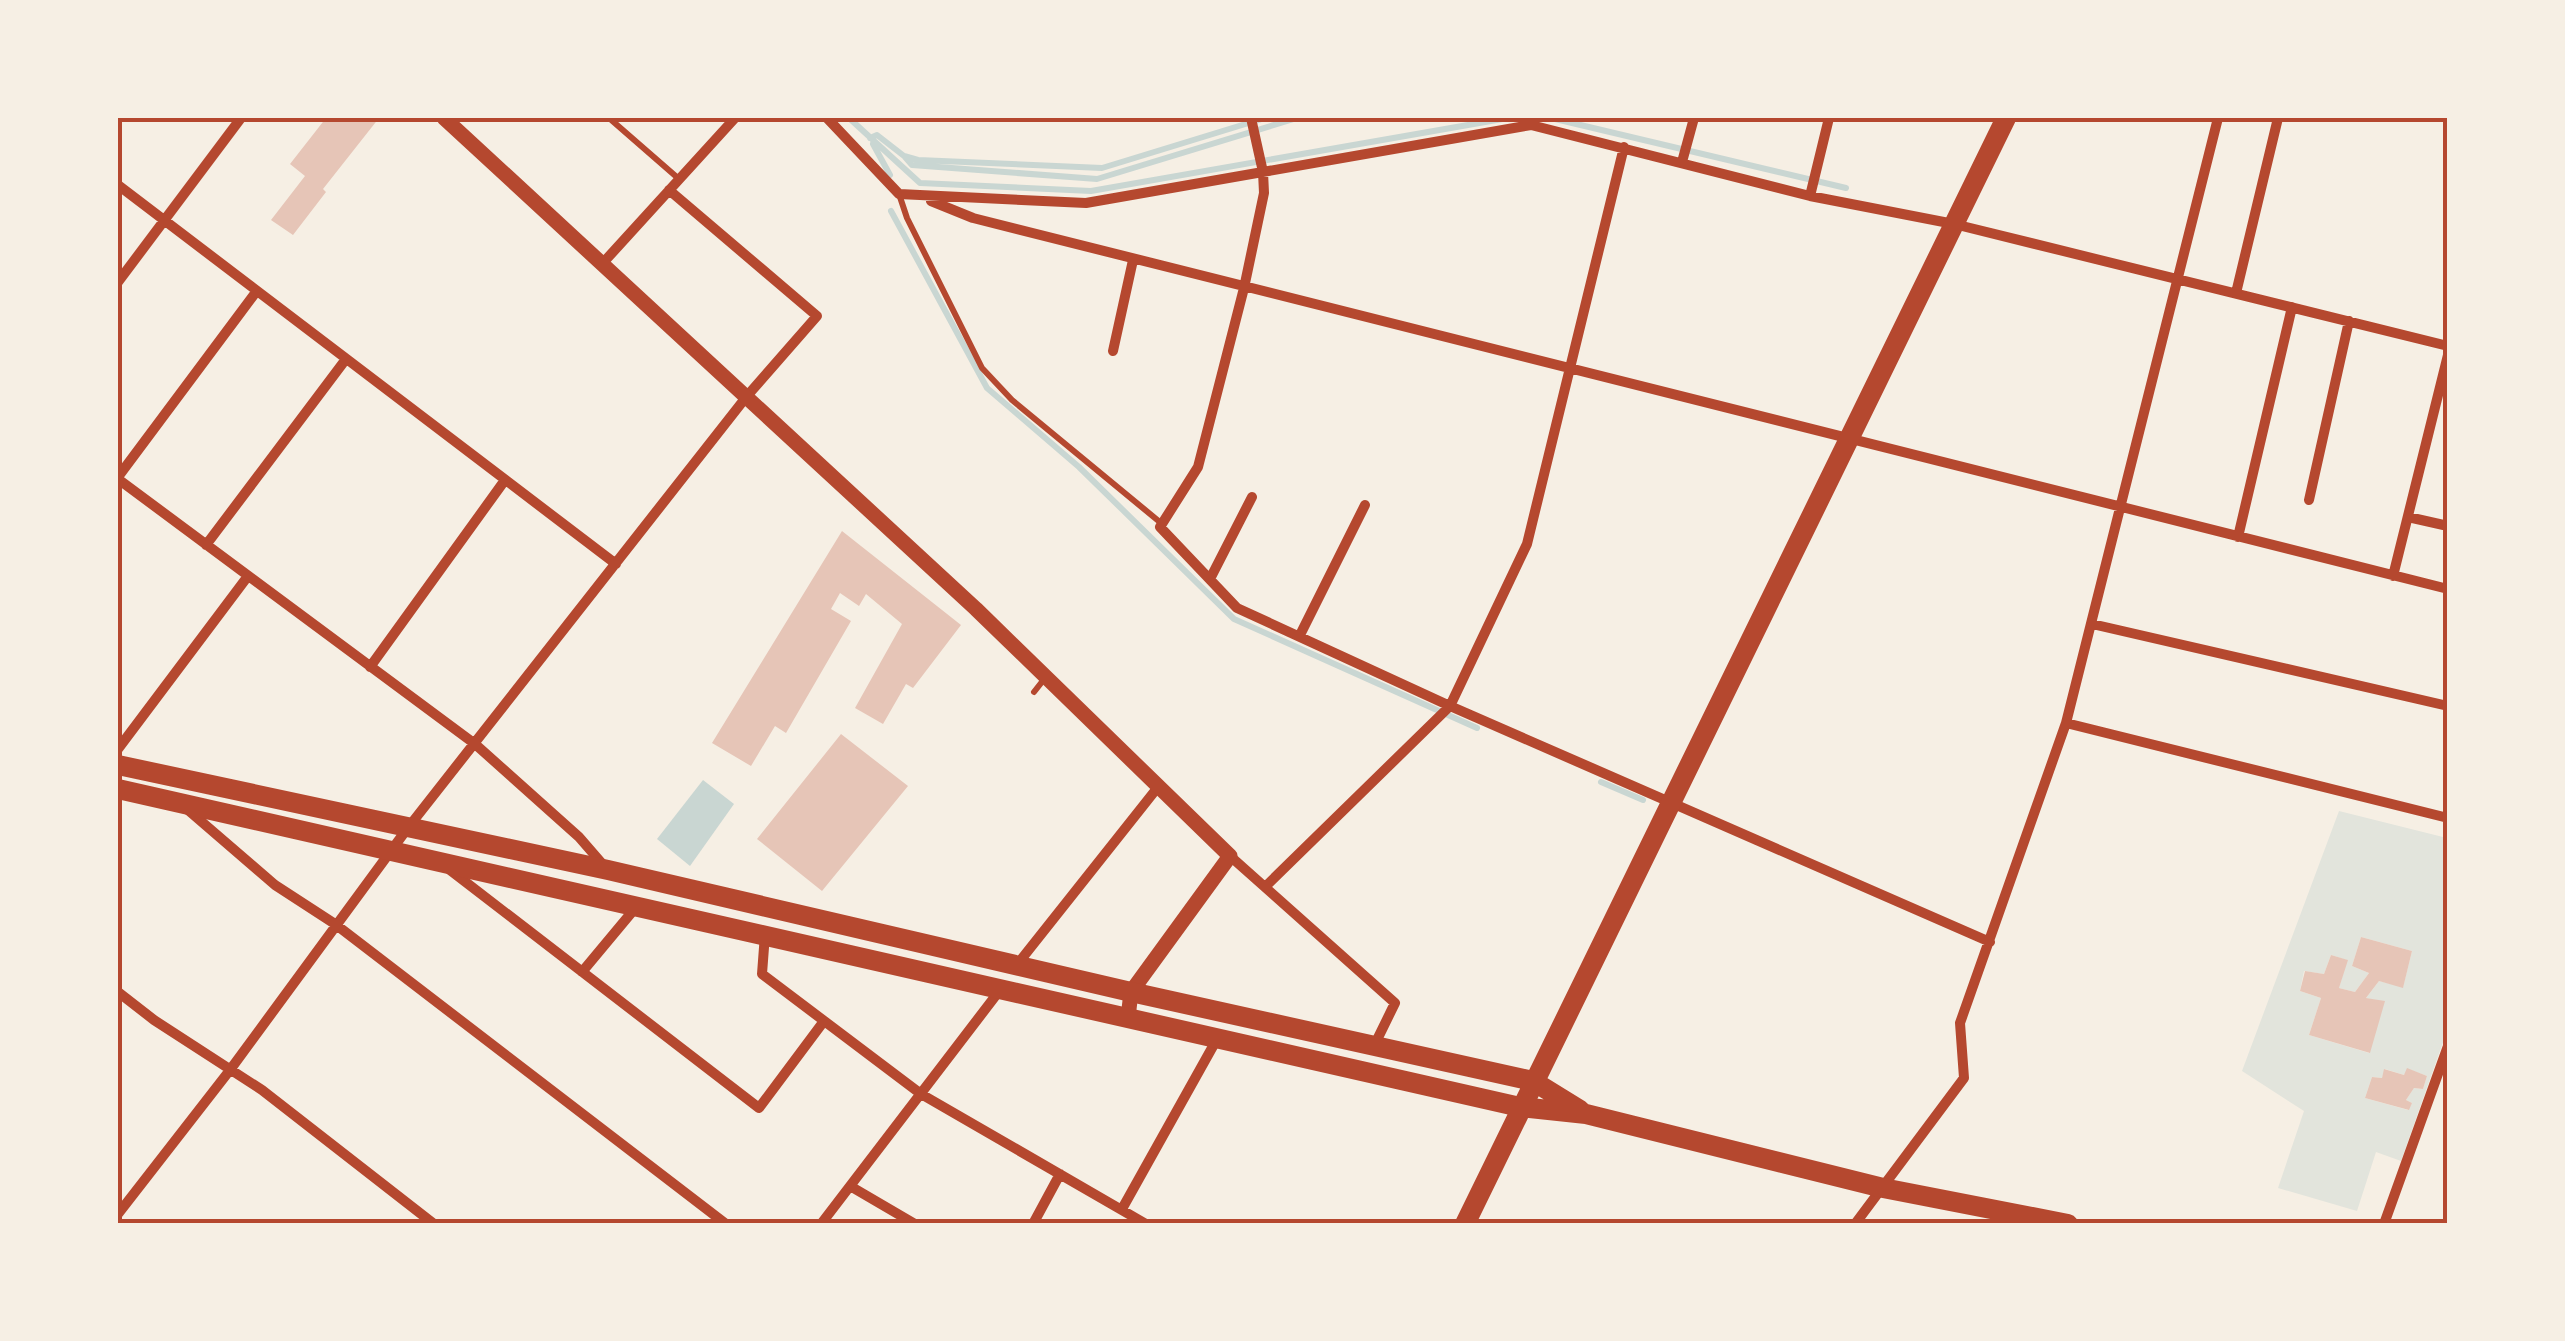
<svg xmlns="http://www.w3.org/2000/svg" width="2565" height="1341" font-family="'IBM Plex Sans',sans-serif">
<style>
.green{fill:#e2e4dc;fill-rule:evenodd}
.water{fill:#c9d6d2}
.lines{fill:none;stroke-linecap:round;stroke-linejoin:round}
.stream{stroke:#c9d6d2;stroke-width:6}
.building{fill:#e6c5b7}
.service{stroke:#b5482f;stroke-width:6}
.minor{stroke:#b5482f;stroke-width:10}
.tertiary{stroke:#b5482f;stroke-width:15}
.primary{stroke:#b5482f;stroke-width:20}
.neatline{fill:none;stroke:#b5482f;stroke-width:4}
</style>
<rect width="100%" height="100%" fill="#f6efe4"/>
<!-- green -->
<path class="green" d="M2339 811 2447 838V1031L2401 1161 2376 1152 2357 1211 2278 1188 2304 1111 2242 1071ZM2361 937 2412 951 2403 987 2379 981 2366 998 2384 1002 2369 1053 2309 1035 2321 998 2300 991 2304 971 2324 974 2331 955 2347 960 2339 988 2355 992 2369 973 2352 966ZM2385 1069 2404 1075 2408 1069 2427 1076 2423 1089 2414 1088 2406 1100 2412 1103 2408 1110 2365 1098 2372 1077 2382 1078Z"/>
<!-- water -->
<path class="water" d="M703 780 734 804 690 866 657 839Z"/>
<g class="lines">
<!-- stream -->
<path class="stream" d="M849 118 920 183 1091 191 1508 118
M1551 118 1846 188
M870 138 877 135 904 156 918 160 1102 168 1265 118
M873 144 890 175
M905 157 912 165 1097 179 1297 118
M891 211 987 388 1079 467 1234 619 1477 728
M1601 782 1643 800"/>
</g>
<!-- building -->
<path class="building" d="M326 118H379L323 189 326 192 293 235 271 220 305 176 290 164Z
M842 531 961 625 913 688 906 684 883 724 855 708 902 624 866 594 859 606 840 593 831 609 851 621 786 733 775 726 751 766 712 743Z
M841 734 908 786 822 891 757 839Z
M2361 937 2412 951 2403 988 2379 981 2366 998 2385 1001 2370 1053 2309 1035 2321 998 2300 991 2305 971 2324 974 2331 955 2348 960 2339 988 2355 992 2369 973 2352 966Z
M2407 1068 2427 1076 2423 1089 2414 1088 2406 1100 2412 1103 2409 1110 2365 1098 2372 1077 2382 1078 2384 1069 2404 1075Z"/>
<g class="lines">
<!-- service -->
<path class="service" d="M609 118 679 179
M899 194 907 218 982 368 1012 400 1161 523
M1034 692 1045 678"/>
<!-- minor -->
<path class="minor" d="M827 118 899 194 1086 203 1531 125 1810 196 1954 224 2448 346
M1251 118 1263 172 1264 193 1244 288 1198 467 1160 527 1237 608 1450 706 1990 942
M1682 162 1694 118
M118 185 616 564
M1810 196 1829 118
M931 201 973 218 2448 589
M602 264 735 118
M118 282 241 118
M2236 293 2278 118
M1113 351 1133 260
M118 477 256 292
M118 479 475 744 579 837 605 867
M2309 500 2349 321
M2408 517 2448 526
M2238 537 2292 307
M206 545 346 359
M2393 576 2448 355
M1210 579 1252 497
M2092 624 2448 706
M1300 635 1365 505
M370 667 505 480
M2066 723 2448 818
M118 749 248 576
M188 810 275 885 335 924 726 1224
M1230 856 1395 1003 1374 1046
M450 870 759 1108 824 1021
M1266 886 1450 706 1527 544 1624 147
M765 934 762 974 921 1094 1146 1224
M1016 966 1158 787
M582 972 637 906
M118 992 154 1020 262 1090 434 1224
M850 1186 915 1224
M1122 1209 1217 1039
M118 1214 230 1070 407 829 747 396 817 316 669 190
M821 1224 1000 990
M1033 1224 1060 1174
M1855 1224 1964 1078 1960 1023 2066 723 2218 118
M2384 1224 2448 1046"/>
<!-- tertiary -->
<path class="tertiary" d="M444 118 976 609 1230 856 1131 992 1128 1018"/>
<!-- primary -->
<path class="primary" d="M118 765 608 870 1131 992 1533 1081 1580 1110
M118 789 1520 1107 1586 1114 1883 1188 2068 1224
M1465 1224 2006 118"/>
</g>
<!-- border -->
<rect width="2565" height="1341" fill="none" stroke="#f6efe4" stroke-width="240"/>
<rect x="120" y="120" width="2325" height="1101" class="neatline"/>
</svg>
